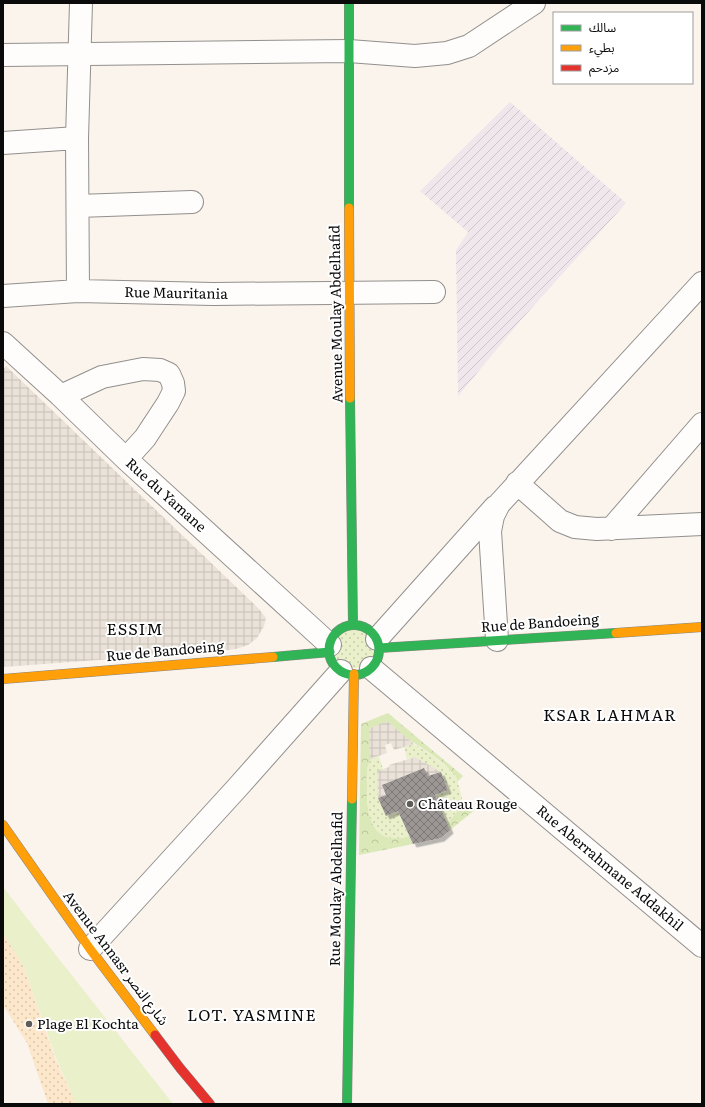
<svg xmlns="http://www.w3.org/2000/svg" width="705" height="1107" font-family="Literata,'Noto Sans Arabic',serif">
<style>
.industrial{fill:url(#industrial-furrows)}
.grass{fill:#e9f0ca}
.forest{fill:url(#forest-crowns)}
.sand{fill:url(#sand-dots)}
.garden{fill:url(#garden-dots)}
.plaza{fill:url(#plaza-grid)}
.building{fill:url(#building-cross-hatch);filter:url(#shadow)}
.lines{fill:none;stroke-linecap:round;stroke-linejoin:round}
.street-casing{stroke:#928f8c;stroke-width:24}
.fast-casing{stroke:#898683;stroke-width:10}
.slow-casing{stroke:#898683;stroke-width:10}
.jam-casing{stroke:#898683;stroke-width:10}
.street{stroke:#fefdfc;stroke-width:22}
.fast{stroke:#30b455;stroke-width:9}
.slow{stroke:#ff9f0a;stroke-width:9}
.jam{stroke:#e5322d;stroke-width:9}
.poi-dot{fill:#5e5c59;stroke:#fff;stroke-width:1.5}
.labels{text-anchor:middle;stroke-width:4;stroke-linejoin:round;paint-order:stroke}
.street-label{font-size:14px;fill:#0a0a0a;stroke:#fff}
.poi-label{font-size:14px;fill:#0a0a0a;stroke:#fff;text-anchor:start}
.quarter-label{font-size:16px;letter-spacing:1px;fill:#0a0a0a;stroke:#fff}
</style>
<defs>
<pattern id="industrial-furrows" width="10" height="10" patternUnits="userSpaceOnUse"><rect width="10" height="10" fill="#efe7ec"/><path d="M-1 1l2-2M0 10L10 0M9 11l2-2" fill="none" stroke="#ccc5c9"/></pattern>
<pattern id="forest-crowns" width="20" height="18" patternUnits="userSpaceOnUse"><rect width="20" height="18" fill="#dbe8b8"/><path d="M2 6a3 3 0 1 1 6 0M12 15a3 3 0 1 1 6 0" fill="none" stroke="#bbc69d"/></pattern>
<pattern id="sand-dots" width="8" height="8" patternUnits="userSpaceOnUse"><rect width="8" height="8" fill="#fde7cb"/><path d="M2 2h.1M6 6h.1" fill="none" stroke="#d8c5ad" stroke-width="1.8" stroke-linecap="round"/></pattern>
<pattern id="garden-dots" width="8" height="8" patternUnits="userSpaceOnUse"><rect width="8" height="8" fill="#e9f0ca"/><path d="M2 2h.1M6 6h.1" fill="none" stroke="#c6ccac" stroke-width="1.8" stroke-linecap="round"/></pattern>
<pattern id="plaza-grid" width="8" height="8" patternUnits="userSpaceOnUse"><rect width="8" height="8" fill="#eae2d8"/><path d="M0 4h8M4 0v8" fill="none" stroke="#c7c1b8"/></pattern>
<pattern id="building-cross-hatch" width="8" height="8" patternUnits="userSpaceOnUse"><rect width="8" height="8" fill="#9c9794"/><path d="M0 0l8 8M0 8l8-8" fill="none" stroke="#7d7977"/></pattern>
<filter id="shadow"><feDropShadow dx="3.5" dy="3.5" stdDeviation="0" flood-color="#0004"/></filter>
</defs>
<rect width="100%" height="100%" fill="#faf4ed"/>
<!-- industrial -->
<path class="industrial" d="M510 102 626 203 521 320 458 396 456 250 468 232 420 191Z"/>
<!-- grass -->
<path class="grass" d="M3 887 26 917 173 1104H76L56 1058 24 968 3 933Z"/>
<!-- forest -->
<path class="forest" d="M388 713 463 776 457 782C452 766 427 751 414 743 404 738 396 728 387 721L370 759 373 758C365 765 367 777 367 787 366 815 373 847 409 836L413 844 359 855 361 724Z
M461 802 468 803 476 809 450 830 447 823C453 817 459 811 461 802Z"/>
<!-- sand -->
<path class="sand" d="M3 933 24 968 55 1058 76 1104H48L27 1043 3 1005Z"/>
<!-- garden -->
<path class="garden" d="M346 630H361L369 634 374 657C363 673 357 668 340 664L336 658V639Z
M414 744 434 756 456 776 462 798 460 808 447 823 435 795 448 790 441 772 415 757 407 759 404 747Z
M379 756 383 769 377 772 378 798 386 816 398 811 409 836C372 847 366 815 367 787 367 777 365 767 371 760Z"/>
<!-- plaza -->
<path class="plaza" d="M6 366 258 608 266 618 264 626 257 638 248 645 236 649 221 651 3 667V370Z
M387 721 414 744 394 750 391 743 385 745 387 753 370 759 369 729Z
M415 757 441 772 428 776 424 768 382 785 386 795 378 798 377 771 389 767V765Z"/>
<!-- building -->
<path class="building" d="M424 768 428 776 441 772 448 790 435 795 450 830 441 838 413 844 398 811 386 816 378 798 386 795 382 785Z"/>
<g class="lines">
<!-- street casing -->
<g class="street-casing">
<path id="street" d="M3 55 349 51 415 56 447 53 469 46 534 3
M3 143 77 138
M78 206 192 202
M78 291 77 138 81 3
M3 296 78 291 213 294 434 292
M3 343 61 396 126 459 330 645
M61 396 102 377 143 369 160 370 169 374 173 383 174 391 168 403 145 438 126 459
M517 483 560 521 575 527 597 529 702 524
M611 529 702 424
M377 639 495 507
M497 640 490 531 493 516 499 504 702 283
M371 668 702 946
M90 949 237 788 341 671"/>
</g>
<!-- fast casing -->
<g class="fast-casing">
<path id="fast" d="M349 3V208
M350 398 353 625
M329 650a25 25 0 1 1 50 0a25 25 0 1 1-50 0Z
M379 648 616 633
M273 657 330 652
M347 1104 352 799"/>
</g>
<!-- slow casing -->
<g class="slow-casing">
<path id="slow" d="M349 208 350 398
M616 633 702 627
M3 679 273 657
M352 799 354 674
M3 825 90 949 155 1035"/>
</g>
<!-- jam casing -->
<g class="jam-casing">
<path id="jam" d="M155 1035 180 1068 210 1104"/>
</g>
<!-- street -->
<use href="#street" class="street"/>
<!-- fast -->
<use href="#fast" class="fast"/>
<!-- slow -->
<use href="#slow" class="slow"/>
<!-- jam -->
<use href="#jam" class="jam"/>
</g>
<!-- markers -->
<g class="poi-dot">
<circle cx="410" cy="804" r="4"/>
<circle cx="29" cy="1024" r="4"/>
</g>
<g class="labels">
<!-- street labels -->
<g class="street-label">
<text transform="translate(176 293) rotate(1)" y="5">Rue Mauritania</text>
<text transform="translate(336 314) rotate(-91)" y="5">Avenue Moulay Abdelhafid</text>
<text transform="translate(166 495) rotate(42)" y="5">Rue du Yamane</text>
<text transform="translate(540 623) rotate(-4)" y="5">Rue de Bandoeing</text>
<text transform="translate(165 651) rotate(-5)" y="5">Rue de Bandoeing</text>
<text transform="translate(610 868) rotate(40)" y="5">Rue Aberrahmane Addakhil</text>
<text transform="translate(336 889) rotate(-89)" y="5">Rue Moulay Abdelhafid</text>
<text transform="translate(116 958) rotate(53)" y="5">Avenue Annasr شارع النصر</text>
</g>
<!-- poi labels -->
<g class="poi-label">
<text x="418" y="809">Château Rouge</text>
<text x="37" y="1029">Plage El Kochta</text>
</g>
<!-- quarter labels -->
<g class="quarter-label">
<text x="135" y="635">ESSIM</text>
<text x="610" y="721">KSAR LAHMAR</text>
<text x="252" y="1021">LOT. YASMINE</text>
</g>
</g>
<!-- border -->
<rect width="705" height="1107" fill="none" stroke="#0a0a0a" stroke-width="8"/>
<!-- legend -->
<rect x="553" y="12" width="140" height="72" fill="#ffffff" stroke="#9d9d9d"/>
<rect x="561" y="25" width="20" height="6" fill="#30b455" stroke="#9d9d9d"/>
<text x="589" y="32" font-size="12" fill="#0a0a0a">سالك</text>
<rect x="561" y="45" width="20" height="6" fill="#ff9f0a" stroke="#9d9d9d"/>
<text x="589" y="52" font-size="12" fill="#0a0a0a">بطيء</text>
<rect x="561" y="65" width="20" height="6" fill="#e5322d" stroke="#9d9d9d"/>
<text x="589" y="72" font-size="12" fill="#0a0a0a">مزدحم</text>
</svg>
